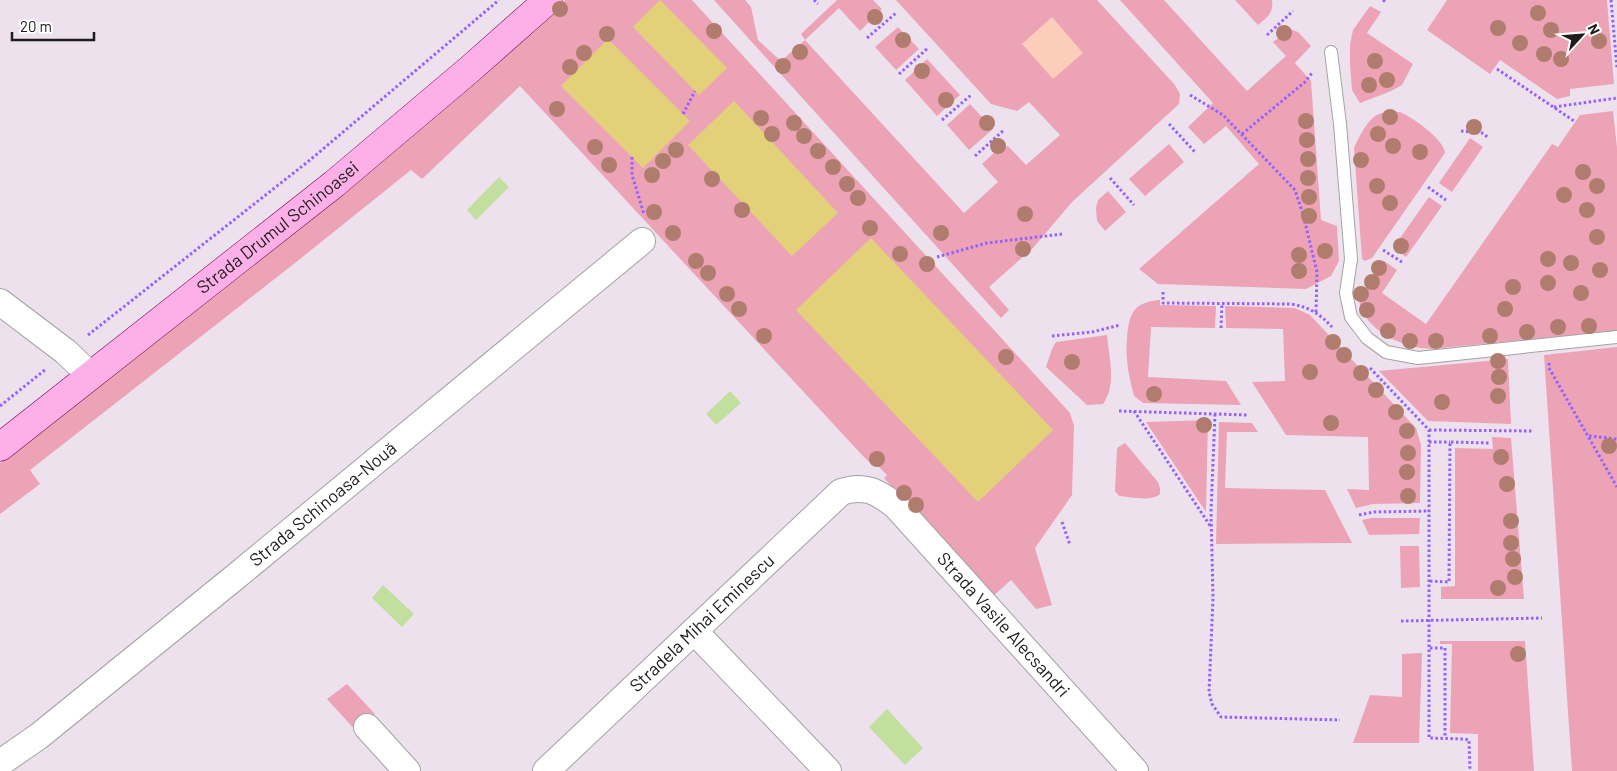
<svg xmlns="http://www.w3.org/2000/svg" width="1617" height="771" font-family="Barlow,sans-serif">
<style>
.grass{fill:#eca3b6}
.park{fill:#fcceb9}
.pitch{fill:#e3d179}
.water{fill:#c2df9e}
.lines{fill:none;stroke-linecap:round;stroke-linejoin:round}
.lane-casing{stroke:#a3a3a3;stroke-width:14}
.street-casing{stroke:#a3a3a3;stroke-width:28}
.secondary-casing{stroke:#76004f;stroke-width:29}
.path{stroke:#9461ff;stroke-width:3;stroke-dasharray:2.5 2.5;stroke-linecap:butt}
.lane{stroke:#fff;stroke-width:12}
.street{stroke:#fff;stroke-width:26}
.secondary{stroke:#fdb0e8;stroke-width:28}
.tree{fill:#b07c6e}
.labels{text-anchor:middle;stroke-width:5;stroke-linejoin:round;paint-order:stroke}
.street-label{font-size:18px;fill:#1c1c1c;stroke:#fff}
</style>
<rect width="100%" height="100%" fill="#ede1ee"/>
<!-- grass -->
<path class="grass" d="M565 0H692L1070 413 1074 426 1072 495 1035 548 1052 605 1036 609 1011 580 992 597 884 478 887 475 875 463 872 465 862 455 520 86 422 179 411 170 295 263 30 470 40 484 0 514V463L381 163 478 81 500 56Z
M714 0H745L751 7 758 40 781 61 805 40 801 34 837 0H873L882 9 860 31 839 8 805 40 964 213 998 182 982 164 997 150 1008 146 1026 165 1060 135 1029 102 1017 111 991 104 896 0H1097L1175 85 1180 94 1179 104 1072 202 1033 248 989 287 1009 310 1001 318Z
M1120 0H1164L1247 91 1286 56 1273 42 1290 29 1298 32 1311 46 1295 63 1311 81 1321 220 1337 226 1339 261 1331 276 1306 289 1158 284 1139 269 1259 164 1226 126 1204 144 1188 127 1213 103Z
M1235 0H1272C1274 13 1267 17 1258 25Z
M1447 0H1607L1614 84 1570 89V96L1557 99 1500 60 1490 74 1427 30Z
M1370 6 1381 12 1367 33 1413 64 1402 85 1391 91 1360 103 1352 90 1350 65V44L1353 30Z
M898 27 919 49 896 70 875 47Z
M927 59 960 95 937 116 905 80Z
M970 104 993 129 969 150 947 125Z
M1613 111 1617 148V331L1431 349C1425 348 1418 348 1412 346 1390 341 1360 323 1359 298L1384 261 1397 270 1382 293 1426 324 1552 144 1558 147 1580 115Z
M1400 112C1412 117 1444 139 1445 153L1372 258 1365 261 1362 259 1354 148C1359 137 1365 124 1375 116 1382 111 1392 112 1400 112Z
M1470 138 1483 147 1452 192 1439 183Z
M1169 144 1184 162 1145 196 1129 179Z
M1108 191 1126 212 1105 231 1097 221 1096 208 1098 200Z
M1429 197 1442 206 1406 257 1393 248Z
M1160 300V305L1216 306 1215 328 1151 327 1148 377 1226 381 1241 405 1143 403 1134 396C1129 376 1125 359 1127 338 1129 314 1133 302 1160 300Z
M1225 306 1295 308 1310 315 1416 428 1421 445 1420 503 1373 504 1356 508 1347 489 1369 490 1368 437 1286 435 1252 382 1285 381 1283 329 1226 328Z
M1107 335C1109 358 1117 384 1103 404L1087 405 1046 367 1052 349 1056 342Z
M1617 347V771H1572L1544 355Z
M1508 359 1511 424 1428 421 1379 371Z
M1208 420 1206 512 1146 422Z
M1219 422 1252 423 1258 432H1227L1225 488 1325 490 1352 543 1216 544Z
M1492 437 1511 438 1524 599H1441V587L1455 586V448L1493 449Z
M1125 443 1158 482 1160 488V494C1151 502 1131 497 1119 496L1115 491 1117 448Z
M1371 518H1420L1419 534 1369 535 1362 520Z
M1400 546H1419L1420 587 1401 588Z
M1440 641H1525L1534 771H1478V734L1450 733 1452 644H1440Z
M1422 653 1419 743H1353L1370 695 1402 697V654Z
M347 684 375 714 357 732 327 699Z"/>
<!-- park -->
<path class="park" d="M1052 17 1083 53 1053 79 1022 44Z"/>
<!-- pitch -->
<path class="pitch" d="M660 0 727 68 699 95 633 27Z
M608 39 690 121 643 168 561 86Z
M734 101 838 213 792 256 688 145Z
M871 238 1053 430 978 502 796 310Z"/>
<!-- water -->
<path class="water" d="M499 177 509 187 476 220 467 210Z
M730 391 741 403 716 425 706 414Z
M383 585 414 614 402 627 372 598Z
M887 709 923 748 905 765 869 727Z"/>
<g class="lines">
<!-- lane casing -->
<g class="lane-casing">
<path id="lane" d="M1331 52 1340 124 1351 259 1346 293 1351 317 1367 338 1386 352 1418 358 1617 337"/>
</g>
<!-- street casing -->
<g class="street-casing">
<g id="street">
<path d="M0 302 66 352 91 376"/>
<path d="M695 632 828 771"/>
<path d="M367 727 407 771"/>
<path id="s1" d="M0 763 39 736 234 578 642 241"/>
<path id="s2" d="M546 771 841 492C865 484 878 492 896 506L1135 771"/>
</g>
</g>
<!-- secondary casing -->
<g class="secondary-casing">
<g id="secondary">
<path id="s3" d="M0 447 334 184 470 69 548 0"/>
</g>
</g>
<!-- path -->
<path class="path" d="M814 0 818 4
M1383 0 1387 3
M1611 0 1617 68
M1267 35 1293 11
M867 38 896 13
M1497 69 1574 121
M899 74 928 48
M1190 95 1223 115 1295 190 1303 214 1317 272 1316 312
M1554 107 1617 98
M683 114 695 91
M942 120 971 95
M1169 124 1195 152
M1461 131 1482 133 1489 138
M1242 134 1305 82 1312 73
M975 156 1004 130
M632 157V175L644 214
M1110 178 1134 205
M1428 187 1446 200
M1383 250 1402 262
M937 257 987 243 1063 234
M1163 292V303L1291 304C1309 307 1320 314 1332 327
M1221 328 1222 303
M88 335 310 160 499 0
M1052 336 1092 332 1120 325
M1549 363V368L1617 487
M1370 368 1429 430V738L1464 739 1469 740 1470 771
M0 406 46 369
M1119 411 1247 415
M1134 411 1211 527
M1215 414 1211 511 1213 598 1209 692 1212 704 1221 717 1340 720
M1429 430 1532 431
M1589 436 1617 439
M1429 442H1450
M1359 515 1374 512 1430 511
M1062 522 1070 545
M1430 581 1449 582 1450 442 1490 443
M1401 621 1542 618
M1430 648H1445V738"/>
<!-- lane -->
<use href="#lane" class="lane"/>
<!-- street -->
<use href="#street" class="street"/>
<!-- secondary -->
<use href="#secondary" class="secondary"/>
</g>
<!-- trees -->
<g class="tree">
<circle cx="560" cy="9" r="8"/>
<circle cx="1538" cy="13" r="8"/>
<circle cx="875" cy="17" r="8"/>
<circle cx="1498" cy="28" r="8"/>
<circle cx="1551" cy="30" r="8"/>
<circle cx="714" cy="31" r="8"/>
<circle cx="1284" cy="33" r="8"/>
<circle cx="607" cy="34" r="8"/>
<circle cx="903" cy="40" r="8"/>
<circle cx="1599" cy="41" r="8"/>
<circle cx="1520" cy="43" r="8"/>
<circle cx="800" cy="52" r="8"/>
<circle cx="584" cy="53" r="8"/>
<circle cx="1544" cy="54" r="8"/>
<circle cx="1561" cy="59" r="8"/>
<circle cx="1375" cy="61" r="8"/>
<circle cx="783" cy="66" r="8"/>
<circle cx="570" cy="67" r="8"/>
<circle cx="922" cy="71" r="8"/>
<circle cx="1387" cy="80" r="8"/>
<circle cx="1369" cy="85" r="8"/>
<circle cx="946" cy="100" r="8"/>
<circle cx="557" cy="109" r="8"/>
<circle cx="1390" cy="117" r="8"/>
<circle cx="761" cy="118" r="8"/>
<circle cx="1306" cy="121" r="8"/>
<circle cx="794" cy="123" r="8"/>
<circle cx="987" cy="123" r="8"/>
<circle cx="1474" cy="127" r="8"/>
<circle cx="772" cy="134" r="8"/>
<circle cx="1378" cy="134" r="8"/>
<circle cx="804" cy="136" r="8"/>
<circle cx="1307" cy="140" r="8"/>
<circle cx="998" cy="146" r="8"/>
<circle cx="1393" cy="146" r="8"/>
<circle cx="595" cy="147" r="8"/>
<circle cx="676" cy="150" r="8"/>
<circle cx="818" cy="151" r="8"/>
<circle cx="1420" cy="152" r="8"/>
<circle cx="1308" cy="159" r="8"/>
<circle cx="1361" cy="160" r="8"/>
<circle cx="663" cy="161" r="8"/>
<circle cx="609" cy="165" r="8"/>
<circle cx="833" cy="167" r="8"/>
<circle cx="1583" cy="172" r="8"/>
<circle cx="652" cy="175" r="8"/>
<circle cx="1308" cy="178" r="8"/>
<circle cx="712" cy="179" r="8"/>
<circle cx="847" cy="184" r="8"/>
<circle cx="1377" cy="186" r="8"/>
<circle cx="1597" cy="186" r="8"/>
<circle cx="1564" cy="195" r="8"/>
<circle cx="1309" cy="197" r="8"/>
<circle cx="858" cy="198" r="8"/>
<circle cx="1390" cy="203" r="8"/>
<circle cx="742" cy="210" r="8"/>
<circle cx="1587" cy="210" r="8"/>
<circle cx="654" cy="212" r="8"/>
<circle cx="1025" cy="214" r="8"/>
<circle cx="1309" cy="216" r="8"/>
<circle cx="870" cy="228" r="8"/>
<circle cx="673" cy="233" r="8"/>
<circle cx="941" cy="233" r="8"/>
<circle cx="1597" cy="237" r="8"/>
<circle cx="1401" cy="246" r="8"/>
<circle cx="1023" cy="249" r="8"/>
<circle cx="1325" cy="251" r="8"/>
<circle cx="900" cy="254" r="8"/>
<circle cx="1299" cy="255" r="8"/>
<circle cx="1548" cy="259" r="8"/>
<circle cx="696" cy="261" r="8"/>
<circle cx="1571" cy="263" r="8"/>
<circle cx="927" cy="264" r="8"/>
<circle cx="1379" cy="268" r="8"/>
<circle cx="1600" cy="270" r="8"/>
<circle cx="1299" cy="271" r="8"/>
<circle cx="708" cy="273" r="8"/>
<circle cx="1372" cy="282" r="8"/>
<circle cx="1548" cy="283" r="8"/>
<circle cx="1513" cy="287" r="8"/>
<circle cx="1581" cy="293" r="8"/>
<circle cx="727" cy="294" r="8"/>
<circle cx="1361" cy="294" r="8"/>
<circle cx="739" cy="309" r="8"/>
<circle cx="1505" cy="309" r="8"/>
<circle cx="1367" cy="310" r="8"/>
<circle cx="1589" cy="326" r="8"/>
<circle cx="1558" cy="327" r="8"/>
<circle cx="1388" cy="331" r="8"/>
<circle cx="1527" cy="332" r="8"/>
<circle cx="764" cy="336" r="8"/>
<circle cx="1490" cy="336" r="8"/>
<circle cx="1410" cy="341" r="8"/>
<circle cx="1436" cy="341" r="8"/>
<circle cx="1333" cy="342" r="8"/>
<circle cx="1344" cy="355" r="8"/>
<circle cx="1006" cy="357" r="8"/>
<circle cx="1498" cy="361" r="8"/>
<circle cx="1072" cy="362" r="8"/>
<circle cx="1310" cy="372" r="8"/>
<circle cx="1361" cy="373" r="8"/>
<circle cx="1499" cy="377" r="8"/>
<circle cx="1376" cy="390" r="8"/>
<circle cx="1154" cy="394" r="8"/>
<circle cx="1498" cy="396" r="8"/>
<circle cx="1442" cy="402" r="8"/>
<circle cx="1396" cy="412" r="8"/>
<circle cx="1331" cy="423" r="8"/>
<circle cx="1204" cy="425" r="8"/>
<circle cx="1407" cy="431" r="8"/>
<circle cx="1609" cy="446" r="8"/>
<circle cx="1408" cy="453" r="8"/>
<circle cx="1501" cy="457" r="8"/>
<circle cx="877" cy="459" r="8"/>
<circle cx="1407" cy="472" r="8"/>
<circle cx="1507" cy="484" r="8"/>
<circle cx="904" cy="493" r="8"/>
<circle cx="1408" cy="496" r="8"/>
<circle cx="916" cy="505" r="8"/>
<circle cx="1511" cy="521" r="8"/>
<circle cx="1511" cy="543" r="8"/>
<circle cx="1513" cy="559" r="8"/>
<circle cx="1515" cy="577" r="8"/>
<circle cx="1498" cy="588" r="8"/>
<circle cx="1518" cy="654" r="8"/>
</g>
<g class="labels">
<!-- street labels -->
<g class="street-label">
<text dy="6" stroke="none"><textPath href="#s3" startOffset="354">Strada Drumul Schinoasei</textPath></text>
<text dy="6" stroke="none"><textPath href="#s1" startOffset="414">Strada Schinoasa-Nouă</textPath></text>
<text dy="6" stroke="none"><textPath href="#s2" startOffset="215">Stradela Mihai Eminescu</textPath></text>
<text dy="6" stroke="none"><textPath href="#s2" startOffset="626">Strada Vasile Alecsandri</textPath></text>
</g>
</g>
<!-- north arrow -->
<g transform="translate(1582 35) rotate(64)" stroke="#ffffff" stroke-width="4" paint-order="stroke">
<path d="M0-4L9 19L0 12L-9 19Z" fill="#1c1c1c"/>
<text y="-8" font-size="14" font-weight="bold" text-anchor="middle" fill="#1c1c1c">N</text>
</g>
<!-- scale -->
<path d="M12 32v8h82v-8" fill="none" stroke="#1c1c1c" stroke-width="2.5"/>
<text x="20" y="32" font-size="15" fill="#1c1c1c" stroke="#ffffff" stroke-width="4" paint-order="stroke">20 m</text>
</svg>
